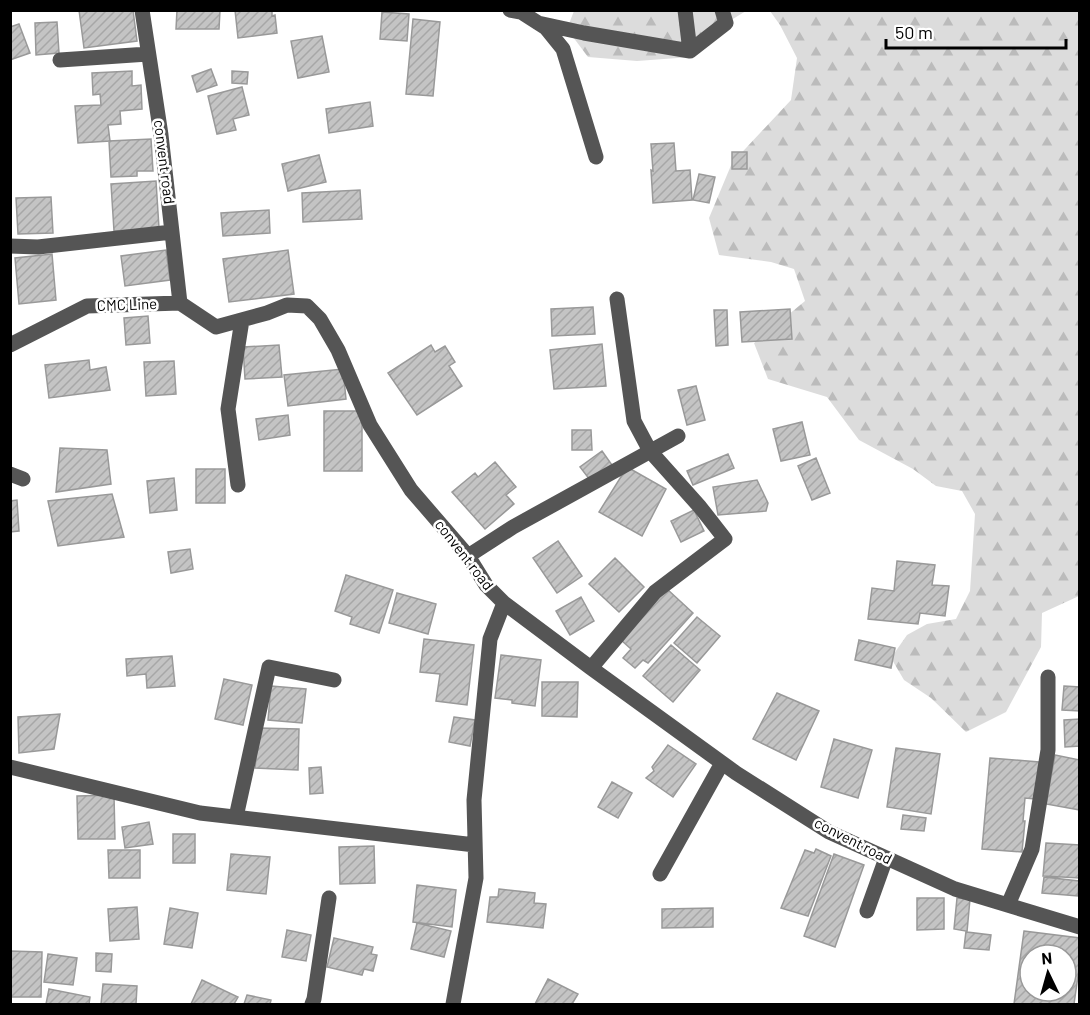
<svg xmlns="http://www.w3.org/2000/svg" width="1090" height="1015" font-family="Barlow,sans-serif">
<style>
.forest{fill:url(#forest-firs)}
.building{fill:url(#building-hatch);stroke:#999;stroke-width:1.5;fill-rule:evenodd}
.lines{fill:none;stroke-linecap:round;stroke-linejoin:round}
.minor{stroke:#555;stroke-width:15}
.labels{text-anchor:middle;stroke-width:5;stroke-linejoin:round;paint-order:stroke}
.street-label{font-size:15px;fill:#000;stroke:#fff}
</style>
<defs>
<pattern id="forest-firs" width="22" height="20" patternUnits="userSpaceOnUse" patternTransform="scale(1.5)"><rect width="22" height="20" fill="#dcdcdc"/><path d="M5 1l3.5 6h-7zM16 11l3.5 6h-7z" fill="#bbb"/></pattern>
<pattern id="building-hatch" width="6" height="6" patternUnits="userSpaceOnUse" patternTransform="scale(1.5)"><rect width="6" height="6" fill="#c4c4c4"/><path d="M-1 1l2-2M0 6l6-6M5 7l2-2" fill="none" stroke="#a7a7a7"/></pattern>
</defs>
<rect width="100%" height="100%" fill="#fff"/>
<!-- forest -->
<path class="forest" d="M574 11H746L713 31 691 57 637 61 588 57 567 29Z
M770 11H1079V596L1042 613 1041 647 1006 712 966 732 931 698 904 680 891 658 907 635 927 624 956 619 970 591 975 514 962 491 936 486 913 469 859 440 827 397 768 379 754 343 805 301 794 269 771 262 719 255 709 218 732 163 791 100 797 58 780 25Z"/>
<!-- building -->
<path class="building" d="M79 10H133L137 41 84 48Z
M177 10H220L219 29H176Z
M235 10H272V16L275 15 277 33 238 38Z
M382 12 409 14 407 41 380 39Z
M413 19 440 22 433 96 406 94Z
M57 22 59 53 36 55 35 23Z
M19 24 30 53 10 60V27Z
M322 36 329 72 298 78 291 41Z
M211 69 217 85 197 92 192 76Z
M132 71V86L141 85 142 109 120 111 121 124 108 125 110 141 78 143 75 106 101 105 100 94 93 95 92 73Z
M232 71 248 72 247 84 232 83Z
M242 87 249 115 233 119 236 130 217 134 208 96Z
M370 102 373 126 329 133 326 109Z
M151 139 153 171H137V176L111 177 109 141Z
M674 143 676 171 690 170 692 200 653 203 651 170 653 171 651 144Z
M732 152H747V169H732Z
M319 155 326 182 288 191 282 164Z
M699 174 715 177 709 203 693 200Z
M156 181 159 228 114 231 111 184Z
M360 190 362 219 303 222 302 193Z
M51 197 53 233 18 234 16 198Z
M269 210 270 233 223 236 221 213Z
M166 250 170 280 125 286 121 256Z
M288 250 294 294 229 302 223 259Z
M52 254 56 300 19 304 15 258Z
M593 307 595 334 552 336 551 309Z
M790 309 792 339 742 342 740 312Z
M714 310H727L728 345 716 346Z
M148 316 150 343 126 345 124 318Z
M602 344 606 386 554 389 550 350Z
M279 345 282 377 245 379 243 347Z
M431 345 435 352 445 346 455 362 449 366 462 386 417 415 388 373Z
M89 360 90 370 106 367 110 390 49 398 45 365Z
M174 361 176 394 146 396 144 362Z
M343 369 346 399 288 406 284 375Z
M696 386 705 420 687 425 678 390Z
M324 411H362V471H324Z
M288 415 290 435 259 440 256 419Z
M802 422 810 455 781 461 773 429Z
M572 430H591L592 450H572Z
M60 448 107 450 111 484 56 492Z
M602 451 612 465 590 480 580 467Z
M728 454 734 468 693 485 687 471Z
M816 458 830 493 812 500 798 466Z
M495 462 516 487 506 495 514 504 485 529 452 492 475 473 478 477Z
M627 467 666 489 642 536 599 512Z
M196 469H225V503H196Z
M174 478 177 510 150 513 147 481Z
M757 480 768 503 766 511 718 515 713 487Z
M112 494 124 537 58 546 48 501Z
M17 500 19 531 10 532V501Z
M694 510 704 531 681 542 671 521Z
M558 541 582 576 557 593 533 558Z
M190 549 193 569 171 573 168 552Z
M615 558 644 587 619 612 589 584Z
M897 561 935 565 932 585 949 586 945 616 920 613 918 624 868 619 872 588 894 591Z
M346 575 393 590 379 633 350 624 352 617 335 611Z
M667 589 693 613 648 663 643 660 635 668 623 658 631 649 621 640Z
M397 593 436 604 428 634 389 623Z
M581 597 594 621 570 635 556 611Z
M697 617 720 636 697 663 674 643Z
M424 639 474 645 467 705 436 701 440 674 420 672Z
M859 640 895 648 891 668 855 660Z
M671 645 700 670 673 702 643 676Z
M501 655 541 660 535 706 512 703V700L495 698Z
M172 656 175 686 147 688 146 674 127 676 126 659Z
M224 679 252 685 243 725 215 719Z
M542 682H578L577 717 542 716Z
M271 686 306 689 302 723 268 720Z
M1064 686 1080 687V711L1062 710Z
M777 693 819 711 796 760 753 739Z
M60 714 54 749 19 753 18 717Z
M454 717 475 720 470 746 449 742Z
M1080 719V746L1065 747 1064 720Z
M259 728 299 729 298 770 255 768Z
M834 739 872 750 858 798 821 787Z
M668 745 696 764 673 797 646 778 654 771 652 767Z
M896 748 940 754 931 814 887 807Z
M1055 755 1080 760V810L1046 804Z
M990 758 1039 762 1035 799 1025 798 1023 821H1025L1022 852 982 849Z
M321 767 323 793 310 794 309 768Z
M612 782 632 793 618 818 598 807Z
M114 795 115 839H78L77 796Z
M903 815 926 818 924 831 901 829Z
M149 822 153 844 125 848 122 827Z
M173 834H195V863H173Z
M1046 843 1080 845V878L1043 876Z
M374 846 375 883 340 884 339 847Z
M816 849 831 856 808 916 781 908 805 850 814 853Z
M108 850H140V878H109Z
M231 854 270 857 266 894 227 890Z
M834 854 864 865 835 947 804 936Z
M1044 877 1079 881 1078 896 1042 893Z
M417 885 456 890 452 927 413 922Z
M499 889 535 893 534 903 546 904 543 928 487 922 490 897H498Z
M917 898H944V929L917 930Z
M957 898 970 899 967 932 991 935 989 950 964 948 966 931 954 929Z
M137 907 139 939 110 941 108 909Z
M170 908 198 913 192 948 164 944Z
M713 908V927L662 928V909Z
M417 923 451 931 444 957 411 949Z
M287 930 311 935 306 961 282 957Z
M1024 931 1080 938V962L1074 1004H1014ZM1030 955H1066V991H1030Z
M334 938 373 947 371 954 377 955 373 971 364 969 362 975 327 967Z
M10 951 42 952 41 997H10Z
M96 953 112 954 111 972 96 971Z
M48 954 77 958 73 985 44 982Z
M548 979 578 994 572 1004H535Z
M202 980 238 997 234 1004H191Z
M103 984 137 986 136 1004H101Z
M49 989 90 997 89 1004H46Z
M247 995 271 1000 270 1004H244Z"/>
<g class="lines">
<!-- minor -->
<path class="minor" d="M142 10 161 135 180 303 216 327 267 313 287 305 307 306 320 319 338 350 370 425 411 490 468 556 486 585 504 603 591 668 736 773 829 832 955 889 1080 927
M510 10 521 12 546 28 563 49 596 157
M685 10 690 51
M538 23 584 33 690 51 726 23 722 10
M60 60 148 54
M10 246 38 247 172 232
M10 345 87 306 180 303
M10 474 23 479
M238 485 228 409 242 320
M468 556 513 527 678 436
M591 668 655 592 725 539 700 507 650 451 634 421 617 299
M10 767 200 813 475 845
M236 817 269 667 334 680
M660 874 722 763
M1008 905 1032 849 1048 750V677
M867 911 886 858
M312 1004 314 999 329 898
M453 1004 476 878 474 800 490 639 504 603"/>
</g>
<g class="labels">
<!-- street labels -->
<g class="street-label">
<text transform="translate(164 162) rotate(83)" y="5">convent road</text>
<text transform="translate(127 305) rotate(-2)" y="5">CMC Line</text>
<text transform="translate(464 555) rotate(52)" y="5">convent road</text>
<text transform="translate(853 841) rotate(27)" y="5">convent road</text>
</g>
</g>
<!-- border -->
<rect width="1090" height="1015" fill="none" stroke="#000000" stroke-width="24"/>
<!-- north arrow -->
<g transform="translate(1048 973) rotate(355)"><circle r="28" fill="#ffffff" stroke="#999999" stroke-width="1.5"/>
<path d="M0-4.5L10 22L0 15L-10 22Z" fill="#000000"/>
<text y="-9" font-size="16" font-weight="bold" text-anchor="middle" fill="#000000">N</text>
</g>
<!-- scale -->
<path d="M886 39v9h180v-9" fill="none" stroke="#000000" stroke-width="3"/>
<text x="895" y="39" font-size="18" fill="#000000" stroke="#ffffff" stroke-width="4.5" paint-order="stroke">50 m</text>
</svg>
